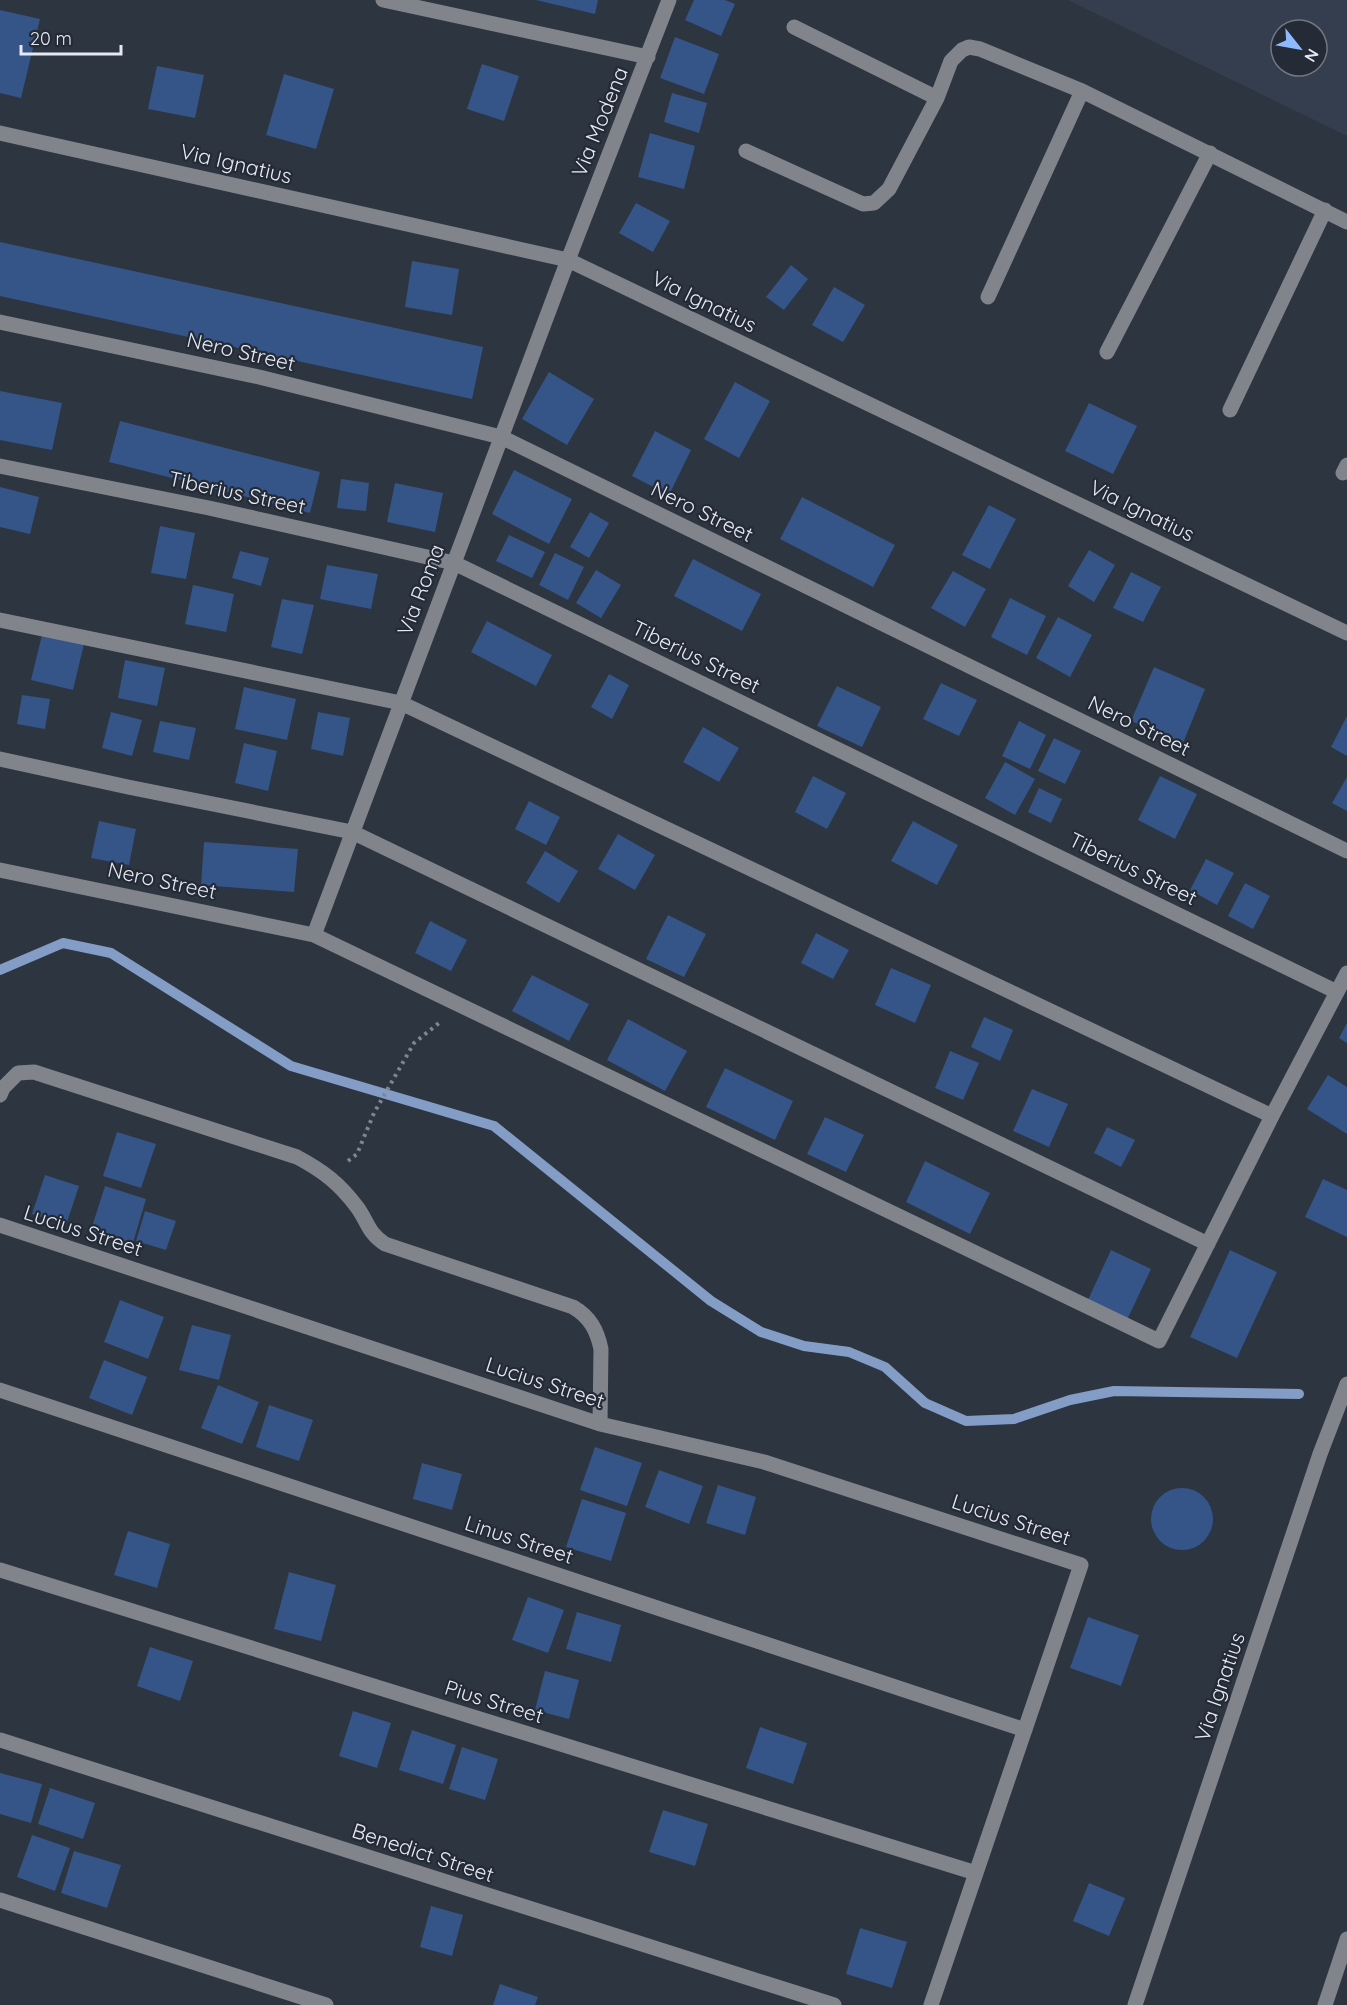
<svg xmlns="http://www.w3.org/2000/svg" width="1347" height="2005" font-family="Quicksand,sans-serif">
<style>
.built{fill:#343e4e;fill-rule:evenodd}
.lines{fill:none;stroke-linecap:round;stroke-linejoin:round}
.stream{stroke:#849dc6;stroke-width:10}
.building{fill:#355488}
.path{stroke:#7f8690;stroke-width:4;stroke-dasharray:3 4.5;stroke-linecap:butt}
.minor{stroke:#81848b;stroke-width:15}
.labels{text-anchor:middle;stroke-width:4.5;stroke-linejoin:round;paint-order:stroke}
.street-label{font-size:21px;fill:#e5eaf2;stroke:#242a36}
</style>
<rect width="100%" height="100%" fill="#2d3540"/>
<!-- built -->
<path class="built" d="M1068 0H1347V136ZM1281 30H1317V66H1281Z"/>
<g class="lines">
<!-- stream -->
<path class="stream" d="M0 970 63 943 111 953 291 1066 494 1126 711 1301 761 1332 804 1346 849 1352 885 1367 925 1403 966 1421 1014 1419 1070 1400 1114 1391 1299 1394"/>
</g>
<!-- building -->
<path class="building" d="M536 0H598L595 14Z
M694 0H725L735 4 721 36 685 20Z
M0 10 40 19 21 98 0 93Z
M675 37 719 54 704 94 660 78Z
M482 64 519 76 504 121 467 109Z
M157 66 204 75 195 118 148 109Z
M284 74 334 89 316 149 266 135Z
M672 93 707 103 699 133 664 122Z
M650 133 695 146 684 189 638 177Z
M636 203 670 221 653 252 619 233Z
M0 242 483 347 472 399 0 296Z
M412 261 459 269 452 315 405 307Z
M791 265 808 279 784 310 766 297Z
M834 287 865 305 843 342 812 325Z
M549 372 594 399 567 445 522 419Z
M735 382 770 401 739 458 704 439Z
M0 391 62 403 52 450 0 440Z
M1089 403 1137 426 1113 474 1065 451Z
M120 421 320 472 310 513 109 462Z
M655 431 691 450 669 495 632 476Z
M514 470 572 499 549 544 492 514Z
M341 479 369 483 366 511 337 508Z
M395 483 443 493 435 532 387 522Z
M0 487 39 497 30 534 0 527Z
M802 497 895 545 873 587 780 539Z
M989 505 1016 519 990 569 962 555Z
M590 512 609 523 589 558 570 547Z
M160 526 195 533 186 579 151 573Z
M509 535 545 552 532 578 496 561Z
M1089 550 1115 565 1094 602 1068 586Z
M240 551 269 558 261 586 232 578Z
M555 553 584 567 568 600 539 585Z
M693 559 761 594 742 631 674 596Z
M327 565 378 574 371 609 320 599Z
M596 570 621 585 601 618 576 603Z
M953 571 986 589 965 627 931 608Z
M1131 572 1161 587 1143 622 1113 608Z
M193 585 234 594 226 632 185 624Z
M1010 598 1046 616 1027 655 991 637Z
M282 599 314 605 302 654 271 647Z
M1058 617 1092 635 1070 677 1036 658Z
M487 621 552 655 536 686 471 652Z
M42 635 84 644 73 690 31 680Z
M125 660 165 668 157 706 118 698Z
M1154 667 1205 689 1183 743 1131 721Z
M609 674 629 685 612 719 591 707Z
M941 683 977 700 959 736 923 719Z
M837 686 881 707 862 747 817 726Z
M244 687 296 699 287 740 235 729Z
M22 695 50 699 45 729 17 724Z
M111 712 142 720 132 756 102 748Z
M318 712 350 718 343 756 311 749Z
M1347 716V756L1331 747Z
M160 721 196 728 189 760 153 752Z
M1019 721 1046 735 1030 769 1002 756Z
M703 727 739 748 719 782 683 762Z
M1054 738 1081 751 1065 784 1038 771Z
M244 743 277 751 268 791 235 783Z
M1005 762 1035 779 1015 815 985 798Z
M813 776 846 793 827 829 795 812Z
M1160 776 1197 794 1175 839 1138 820Z
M1347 777V811L1332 803Z
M1039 788 1062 799 1051 823 1028 812Z
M529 801 560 817 546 845 515 829Z
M99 821 136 829 129 865 91 858Z
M913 821 958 845 937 885 891 861Z
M618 834 655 855 635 890 598 869Z
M204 842 298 849 294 892 201 885Z
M545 851 578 871 559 903 526 883Z
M1206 859 1234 873 1217 905 1190 890Z
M1245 883 1270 896 1253 929 1228 916Z
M668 915 706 934 684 977 646 959Z
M430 921 467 940 451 971 415 953Z
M816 933 849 950 833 979 801 963Z
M891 968 931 985 915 1023 875 1005Z
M532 975 589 1004 569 1041 512 1011Z
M984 1017 1013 1030 1000 1061 971 1047Z
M628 1019 687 1051 665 1091 607 1060Z
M1347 1023V1043L1339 1038Z
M950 1051 979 1063 963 1100 935 1088Z
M725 1068 793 1101 775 1140 706 1107Z
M1328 1075 1347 1087V1134L1307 1109Z
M1032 1089 1068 1104 1049 1147 1013 1131Z
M825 1117 864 1135 846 1172 807 1154Z
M1107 1127 1135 1140 1121 1167 1094 1153Z
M117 1132 156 1144 141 1188 103 1176Z
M925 1161 990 1193 970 1234 906 1202Z
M45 1175 79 1186 66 1225 32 1214Z
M1323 1179 1347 1190V1237L1305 1217Z
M105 1186 146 1199 132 1246 90 1233Z
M145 1211 176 1221 166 1250 136 1241Z
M1111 1250 1151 1269 1127 1320 1087 1302Z
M1230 1250 1277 1272 1237 1358 1190 1337Z
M120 1300 164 1317 148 1359 104 1342Z
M192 1325 231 1335 219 1380 179 1370Z
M104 1360 147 1377 132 1415 89 1398Z
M218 1385 259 1402 242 1444 201 1428Z
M269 1405 313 1420 299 1461 256 1447Z
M595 1447 642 1463 627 1506 580 1490Z
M422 1463 462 1474 452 1510 413 1499Z
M659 1470 703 1486 689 1524 645 1507Z
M718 1485 756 1497 745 1535 706 1523Z
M1151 1519a31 31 0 1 1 62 0a31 31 0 1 1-62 0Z
M582 1499 626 1513 611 1561 566 1547Z
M128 1531 170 1544 157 1588 114 1575Z
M289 1572 336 1585 321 1641 274 1629Z
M528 1597 564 1610 548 1653 512 1640Z
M577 1612 621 1625 611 1662 566 1649Z
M1088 1617 1139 1635 1121 1686 1070 1668Z
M150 1647 193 1661 180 1701 137 1686Z
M545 1671 579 1680 569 1719 535 1710Z
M353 1711 391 1723 377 1768 339 1756Z
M760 1727 807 1743 793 1784 746 1768Z
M412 1730 456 1745 443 1784 399 1770Z
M462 1747 498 1759 485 1800 449 1789Z
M0 1773 42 1784 31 1823 0 1814Z
M50 1788 95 1803 83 1839 38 1824Z
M663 1810 708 1824 695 1866 649 1852Z
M32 1835 70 1848 55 1891 17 1877Z
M74 1851 121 1865 107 1908 61 1893Z
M1089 1883 1125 1898 1109 1936 1073 1921Z
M431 1906 463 1915 452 1956 420 1947Z
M860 1928 907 1942 892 1988 846 1974Z
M500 1984 538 1997 535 2005H493Z"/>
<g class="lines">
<!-- path -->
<path class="path" d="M348 1161 357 1154 374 1113 414 1043 439 1023"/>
<!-- minor -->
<path class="minor" d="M383 0 648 57
M794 27 937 98
M0 133 568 260 1347 633
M746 151 863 204 874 203 889 189 937 98 951 61 962 50 969 47 980 49 1082 91 1347 222
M988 297 1082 91
M0 322 259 377 501 437 1347 851
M1107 352 1210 153
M1230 410 1325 210
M0 466 209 508 454 563 1337 992
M1343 473 1347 465
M0 620 401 703 1272 1116
M0 759 128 787 352 832 1208 1244
M0 870 314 935 1159 1341 1272 1116 1347 973
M314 935 568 260 669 0
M0 1095 3 1088 18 1073 34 1072 297 1157C323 1171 339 1183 357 1207 368 1222 368 1233 385 1244L573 1307C590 1317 597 1330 601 1349L600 1424
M0 1225 600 1424 764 1462 1081 1565 931 2005
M0 1390 1025 1730
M0 1570 976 1873
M0 1740 834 2005
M0 1900 326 2005
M1135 2005 1320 1454 1347 1384
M1325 2005 1347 1939"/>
</g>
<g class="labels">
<!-- street labels -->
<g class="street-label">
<text transform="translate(600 122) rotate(-68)" y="7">Via Modena</text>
<text transform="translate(236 164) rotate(13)" y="7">Via Ignatius</text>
<text transform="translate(704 302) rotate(26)" y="7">Via Ignatius</text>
<text transform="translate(241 352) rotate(13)" y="7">Nero Street</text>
<text transform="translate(237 493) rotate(12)" y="7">Tiberius Street</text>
<text transform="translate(1142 511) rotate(26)" y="7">Via Ignatius</text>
<text transform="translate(702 512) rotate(26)" y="7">Nero Street</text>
<text transform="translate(421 590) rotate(-69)" y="7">Via Roma</text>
<text transform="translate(696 657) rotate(26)" y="7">Tiberius Street</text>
<text transform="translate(1139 726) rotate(26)" y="7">Nero Street</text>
<text transform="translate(1133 869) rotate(26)" y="7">Tiberius Street</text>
<text transform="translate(162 881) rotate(12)" y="7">Nero Street</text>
<text transform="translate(83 1231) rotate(18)" y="7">Lucius Street</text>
<text transform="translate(545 1383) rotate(18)" y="7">Lucius Street</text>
<text transform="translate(1011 1520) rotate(18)" y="7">Lucius Street</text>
<text transform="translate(519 1540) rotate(18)" y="7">Linus Street</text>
<text transform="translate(1220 1687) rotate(-71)" y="7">Via Ignatius</text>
<text transform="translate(494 1702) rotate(17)" y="7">Pius Street</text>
<text transform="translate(423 1853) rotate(18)" y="7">Benedict Street</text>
</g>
</g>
<!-- north arrow -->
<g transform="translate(1299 48) rotate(121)"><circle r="28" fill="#242a36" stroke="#717781" stroke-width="1.5"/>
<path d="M0-4.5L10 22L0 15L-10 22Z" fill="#8fb8fd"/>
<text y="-9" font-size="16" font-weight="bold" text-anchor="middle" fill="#e5eaf2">N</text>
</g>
<!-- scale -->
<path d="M21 45v9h100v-9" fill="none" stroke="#e5eaf2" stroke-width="3"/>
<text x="30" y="45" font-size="18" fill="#e5eaf2" stroke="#242a36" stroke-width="4.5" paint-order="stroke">20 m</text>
</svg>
